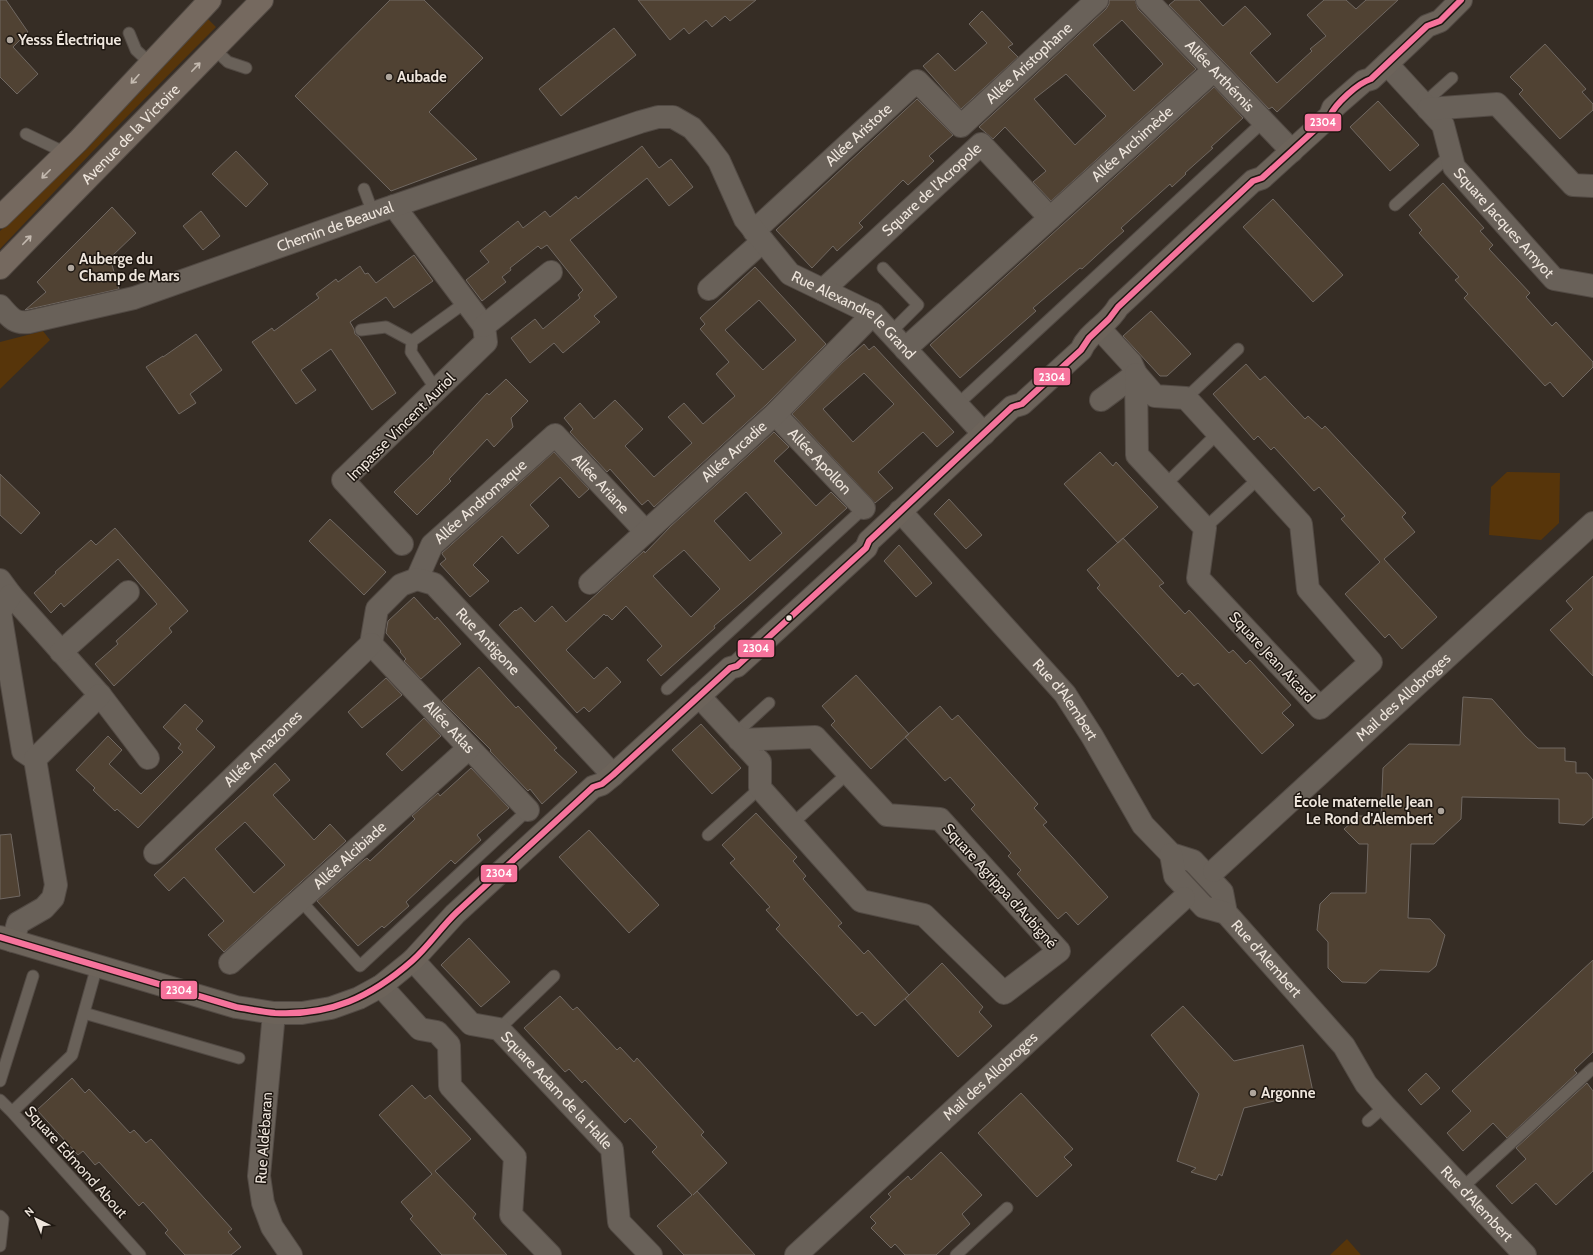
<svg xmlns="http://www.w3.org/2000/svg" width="1593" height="1255" font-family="Cabin,sans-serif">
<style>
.green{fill:#57350a}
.building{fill:#504233;stroke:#706862;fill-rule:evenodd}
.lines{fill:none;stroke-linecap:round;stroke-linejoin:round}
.lane-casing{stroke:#524a44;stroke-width:13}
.street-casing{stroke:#524a44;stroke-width:24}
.secondary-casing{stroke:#524a44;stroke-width:24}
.primary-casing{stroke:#524a44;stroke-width:24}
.lane{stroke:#696159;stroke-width:11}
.street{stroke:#696159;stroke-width:22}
.secondary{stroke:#6c635a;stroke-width:22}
.primary{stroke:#75695f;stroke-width:22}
.bus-1-casing{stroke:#1e1711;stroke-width:9}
.bus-1{stroke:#f6739c;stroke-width:6}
.oneway{stroke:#c4bab0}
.poi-dot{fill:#aea59c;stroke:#1e1711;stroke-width:1.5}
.bus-dot{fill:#eee5dc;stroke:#1e1711;stroke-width:1.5}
.labels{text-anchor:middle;stroke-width:3;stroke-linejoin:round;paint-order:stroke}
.poi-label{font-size:15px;font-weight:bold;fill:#eee5dc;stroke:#1e1711;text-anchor:start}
.street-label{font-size:15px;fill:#eee5dc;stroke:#1e1711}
.line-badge{stroke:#1e1711;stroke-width:1.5}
.badge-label{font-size:11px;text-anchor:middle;font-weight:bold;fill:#fff}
</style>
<rect width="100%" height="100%" fill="#362d25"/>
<!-- green -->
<path class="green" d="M207 18 216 27 93 151 0 249V231L88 148Z
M43 331 50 340 0 389V342Z
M1507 472 1560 473 1559 523 1541 540 1489 535 1491 487Z
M1347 1239 1361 1255H1330Z"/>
<!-- building -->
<path class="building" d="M0 0H6L28 32 13 47 38 74 17 94 0 77Z
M390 0H424L483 58 429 112 477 159 391 191 295 96Z
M638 0H756L730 21 725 16 712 27 706 20 689 34 684 28 670 40Z
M1109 0H1135L1138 9 1196 69 1051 201 1033 182 1046 171 1005 127 993 139 979 127 1106 9 1109 4ZM1122 20 1163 64 1134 91 1093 45ZM1066 74 1106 116 1075 145 1034 99Z
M1175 0H1199L1223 26 1245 6 1271 34 1250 53 1277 83 1312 51 1310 49 1326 36 1307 15 1324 0H1346L1356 9 1366 0H1398L1277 112 1272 107 1269 109 1169 5Z
M982 11 1013 44 1008 47 1018 57 961 109 923 66 938 53 955 71 987 43 969 24Z
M614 28 636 55 561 116 539 89Z
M1545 44 1586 89 1582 92 1593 104V110L1560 139 1519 94 1523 90 1510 77Z
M1214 87 1243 118 1211 147 1213 148 1185 173 1186 174 1172 187 1170 184 1121 228 1124 231 1108 245 1082 269 1080 268 1033 308 1036 311 960 378 930 345Z
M917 99 953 135 929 156 934 161 908 185 903 180 859 223 863 227 837 251 833 246 812 268 776 230Z
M1378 101 1419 145 1390 171 1350 127Z
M642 146 659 168 671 159 693 187 669 206 647 178 570 240 617 297 594 316 600 322 563 353 554 343 530 363 511 338 535 319 543 329 580 298 578 295 583 290 547 245 541 249 538 246 510 268 511 270 502 277 506 282 482 301 466 280 489 262 480 251 518 221 523 228 545 211 550 217 576 196 578 199Z
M236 151 268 184 246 207 212 174Z
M1443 183 1484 228 1480 231 1493 245 1489 249 1530 293 1526 297 1552 326 1556 322 1593 362V367L1563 397 1550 382 1545 386 1464 298 1468 294 1455 280 1459 277 1419 233 1422 230 1409 215Z
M1273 199 1343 275 1313 302 1243 227Z
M112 207 136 233 110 258 119 289 25 310 46 292 37 282Z
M201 211 220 236 203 250 183 226Z
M414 255 433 281 394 308 386 297 350 322 354 329 355 334 359 337 396 393 372 410 331 349 301 370 316 390 296 404 252 342 272 328 274 331 319 298 316 294 336 279 338 282 360 266 365 274 368 273 376 283Z
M755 267 826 344 766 405 654 507 648 500 642 505 610 469 607 472 570 432 573 429 564 418 580 403 594 419 615 400 643 429 625 446 654 477 692 443 668 417 684 403 703 424 735 396 716 374 729 362 700 329 705 324 700 318ZM759 300 796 340 763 370 725 330Z
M1151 311 1191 354 1167 376H1160L1123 336Z
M196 334 222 370 190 394 196 403 179 414 146 367 163 356V357Z
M864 344 869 350 874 346 954 432 937 447 923 432 878 472 893 488 875 503 792 414 843 362ZM864 373 894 404 853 442 823 409Z
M1246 364 1260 380 1265 376 1305 419 1308 416 1322 429 1325 426 1406 513 1402 517 1415 532 1384 559 1437 617 1402 649 1389 634 1385 638 1345 594 1380 562 1341 519 1345 516 1319 487 1314 491 1274 447 1271 450 1258 436 1254 440 1213 394Z
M506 379 528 401 511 418 513 427 494 447 487 439 449 479 451 481 417 515 394 492 434 453 433 452 487 393 489 395Z
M774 432 789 447 774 461 816 506 831 492 847 508 747 598 714 626 715 628 661 676 647 660 662 646 626 606 612 620 607 615 606 616 604 614 566 650 594 679 607 667 621 682 589 712 584 707 577 713 499 625 515 610 516 611 521 607 535 622 552 606 566 622 644 551 645 553 671 526ZM746 492 782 533 750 561 714 521ZM684 550 720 589 691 617 653 576Z
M554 452 589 489 579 498 560 477 530 505 549 526 518 554 502 536 473 565 489 581 470 597 440 564 446 559 442 554V553Z
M1100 452 1113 466 1116 462 1158 507 1118 543 1064 484Z
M0 474 40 513 21 534 0 515Z
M949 499 982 535 966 549 934 514Z
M330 519 386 572 364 595 309 541Z
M115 528 188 611 169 628 172 632 114 686 95 664 118 644 116 641 157 604 118 559 64 607 61 603 51 613 34 593 56 573 55 572 91 540 96 545Z
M1123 538 1164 583 1159 586 1185 614 1189 610 1229 653 1233 650 1246 664 1250 660 1291 705 1282 713 1294 725 1262 754 1198 683 1194 686 1182 673 1178 677 1097 588 1100 585 1087 570Z
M899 545 932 583 916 597 884 561Z
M1593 576V676L1550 630 1573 609 1566 601Z
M414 597 435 620 437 617 461 644 421 679 404 661 406 659 400 652 401 651 386 633 388 621Z
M479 667 516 708 518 706 557 748 554 750 577 772 542 804 530 789 528 791 490 751 491 750 442 701Z
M856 675 909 734 871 769 831 725 835 721 822 706Z
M386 678 402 695 362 728 348 712Z
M1463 697 1492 699 1525 736 1538 748H1565V761L1576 762V773H1587L1593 780V817L1584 825 1559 823V799L1462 797 1461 819 1434 844H1411L1408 918 1430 919 1445 935 1436 966 1429 972 1380 970 1366 983 1342 982 1328 968V942L1317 930 1320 904 1331 893H1366L1368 844H1359L1344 829 1359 816H1381L1383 768 1409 744 1460 745Z
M185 704 203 721 196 729 215 747 138 828 117 809 115 811 93 790 95 788 76 770 108 736 122 750 109 764 141 794 183 752 178 748 181 744 163 727Z
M940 706 952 720 958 715 1038 804 1034 808 1047 822 1043 825 1108 897 1078 925 1066 912 1058 919 1017 874 1021 870 1008 856 1011 853 971 809 975 805 950 777 945 781 905 737Z
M424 718 441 736 402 771 386 754Z
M701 724 741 768 712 794 672 750Z
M275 763 290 780 273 795 314 840 330 824 346 841 224 952 208 935 224 921 184 877 169 891 154 875ZM245 822 285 865 254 893 215 849Z
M471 768 509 808 477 835 481 840 455 864 451 860 406 902 409 906 384 928 382 926 358 946 317 901 364 860 367 858 370 861 415 819 412 816 438 793 440 796Z
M756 813 797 857 793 861 806 876 803 879 842 923 838 926 864 954 868 950 909 995 875 1026 862 1012 857 1016 776 929 780 925 766 910 770 907 730 863 735 859 722 845Z
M589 830 659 905 629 933 559 857Z
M11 834 20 896 0 899V835Z
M469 938 510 982 481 1007 441 965Z
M1593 960V1052L1574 1070 1577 1073 1507 1138 1493 1123 1463 1151 1447 1133 1471 1111 1452 1091Z
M942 963 983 1007 979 1012 992 1026 958 1057 905 999Z
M560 996 573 1010 577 1007 617 1050 620 1047 634 1062 637 1058 704 1132 701 1135 727 1163 693 1195 697 1191 755 1255H684L657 1226 692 1195 652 1152 657 1147 630 1118 625 1123 585 1080 582 1083 569 1069 565 1072 524 1028Z
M1183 1006 1234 1061 1303 1045 1313 1092 1244 1108 1222 1176 1219 1174 1216 1180 1191 1172 1196 1168 1177 1161 1199 1094 1151 1035Z
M1426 1073 1440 1088 1421 1105 1408 1090Z
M72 1078 85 1093 89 1089 130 1133 134 1130 146 1143 151 1139 232 1229 228 1232 241 1247 231 1255H185L165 1233 168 1230 143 1202 139 1206 99 1162 95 1165 83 1151 78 1155 37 1110Z
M1587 1083 1593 1091V1171L1556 1205 1536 1183 1512 1204 1496 1186 1526 1159 1516 1148Z
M412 1085 425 1099 430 1095 471 1139 435 1171 476 1214 473 1218 507 1255H442L410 1219 413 1216 401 1202 432 1174 379 1115Z
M1021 1093 1073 1149 1064 1157 1072 1165 1037 1197 978 1133Z
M941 1152 982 1195 962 1214 970 1224 936 1255H905L895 1244 891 1248 871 1228 876 1223 870 1217 891 1197 888 1194 908 1176 911 1180Z"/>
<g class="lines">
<!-- lane casing -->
<g class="lane-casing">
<path id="lane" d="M129 33 136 50 150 63
M214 49 228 62 246 68
M1423 104 1452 78
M26 134 66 153
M364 189 373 213
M1395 205 1450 155
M883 268 918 305 890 333
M361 330 386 327 412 341
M437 391 411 352 412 341 466 302
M1186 398 1238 349
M958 404 1263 122
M1165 485 1218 433
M1205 528 1259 478
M667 689 864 508
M734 735 769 703
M792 824 848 773
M708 835 760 788
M300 900 360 966 528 810
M97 966 72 1055 12 1112 140 1255
M84 1013 239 1058
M499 1029 554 976
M0 1081 33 976
M0 1100 12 1112
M1368 1121 1385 1106
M1462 1188 1593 1068
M0 1216 3 1219 0 1246
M956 1255 1007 1208"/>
</g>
<!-- street casing -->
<g class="street-casing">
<g id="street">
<path id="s1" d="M1147 0 1292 151"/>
<path id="s2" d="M1387 64 1443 125 1454 167 1554 279 1593 286"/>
<path d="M1428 109 1497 104 1573 185 1593 186"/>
<path d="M394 206 484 326 486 342 343 480 402 544"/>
<path id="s3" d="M754 231 917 81 961 126 1097 0"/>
<path d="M709 289 763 241"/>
<path id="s4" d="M823 290 981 144 1050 218"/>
<path id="s5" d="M0 306C10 317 14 324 29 322L134 298 385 209 640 122 658 117H673L692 128 706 144 719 161 745 219 790 274 873 314 984 434"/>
<path d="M484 326 551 272"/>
<path d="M1099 328 1131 363 1136 374 1101 400"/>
<path id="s6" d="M905 349 1214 70"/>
<path d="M1136 374 1155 396 1186 398 1301 524 1308 589 1371 662 1320 708 1198 578 1205 528 1137 455Z"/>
<path id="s7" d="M775 414 864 508"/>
<path id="s8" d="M900 511 1065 694 1092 736 1143 825 1171 854 1193 861 1222 892 1226 913 1344 1046 1366 1084 1385 1106 1525 1255"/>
<path id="s9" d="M417 579 432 545 555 435 646 532"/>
<path d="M0 580 11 595 100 695 148 758"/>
<path id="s10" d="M590 583 775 414 873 314"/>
<path d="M11 595 0 612 23 751 35 759"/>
<path id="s11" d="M371 644 377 609 401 585 417 579 434 584 613 775"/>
<path id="s12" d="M371 644 528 810"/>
<path d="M61 652 128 592"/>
<path d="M699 696 760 762V788L861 901 924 915 1004 993 1059 951 940 819 887 815 815 737 739 740"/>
<path id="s13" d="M155 853 371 644"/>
<path d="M1171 854 1175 876 1204 907 1226 913"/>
<path id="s14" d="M1214 871 1593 523"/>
<path d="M13 941 18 923 44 908 53 898 56 885 35 759 100 695"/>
<path id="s15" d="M413 960 471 1024 499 1029 612 1149 619 1222 651 1255"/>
<path id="s16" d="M230 963 469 748"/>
<path d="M381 986 420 1029 437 1032 449 1045 450 1086 515 1157 511 1215 550 1255"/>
<path d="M274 1013 259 1176 263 1203 272 1227 291 1255"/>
<path id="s17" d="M796 1255 1184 898"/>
</g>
</g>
<!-- secondary casing -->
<g class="secondary-casing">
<path id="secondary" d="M0 937 236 1007 274 1013H302L331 1008 359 998 381 986 413 960 455 914 593 787 602 784 613 775 730 668 737 666 866 548 869 541 1012 407 1022 404 1081 350C1089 331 1108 325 1118 307L1253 181 1262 178 1330 116 1333 108 1364 81 1371 79 1427 26 1440 21 1461 0"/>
</g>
<!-- primary casing -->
<g class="primary-casing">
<g id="primary">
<path d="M0 217 78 141 210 0"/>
<path id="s18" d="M0 268 262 0"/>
</g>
</g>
<!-- lane -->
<use href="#lane" class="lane"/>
<!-- street -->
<use href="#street" class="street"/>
<!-- secondary -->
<use href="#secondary" class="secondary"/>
<!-- primary -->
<use href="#primary" class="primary"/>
<!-- bus-1 casing -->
<g class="bus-1-casing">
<path id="bus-1" d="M0 937 236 1007C249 1009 262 1012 275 1013 330 1016 371 997 412 961 429 946 441 927 457 912 502 870 548 829 593 787L602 784 613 775 730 668 737 666 866 548 869 541 1012 407 1022 404 1081 350 1089 338 1109 319 1118 307 1253 181 1262 178 1330 116C1335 104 1358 83 1371 79L1427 26 1440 21 1461 0"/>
</g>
<!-- bus-1 -->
<use href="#bus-1" class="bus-1"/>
</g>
<!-- one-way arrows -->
<defs><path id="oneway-shaft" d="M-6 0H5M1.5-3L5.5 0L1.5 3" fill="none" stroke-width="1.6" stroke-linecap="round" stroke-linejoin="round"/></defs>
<g class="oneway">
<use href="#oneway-shaft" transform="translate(196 67) rotate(-46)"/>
<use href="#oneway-shaft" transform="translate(135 79) rotate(132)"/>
<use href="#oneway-shaft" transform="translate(46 174) rotate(135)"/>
<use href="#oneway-shaft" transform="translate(27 240) rotate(-46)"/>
</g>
<!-- markers -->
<g class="poi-dot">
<circle cx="10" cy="40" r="4"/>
<circle cx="389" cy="77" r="4"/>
<circle cx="71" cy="268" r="4"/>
<circle cx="1441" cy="811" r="4"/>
<circle cx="1253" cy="1093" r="4"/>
</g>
<circle class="bus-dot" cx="789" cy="618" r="3.5"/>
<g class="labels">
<!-- poi labels -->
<g class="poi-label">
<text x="18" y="45">Yesss Électrique</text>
<text x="397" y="82">Aubade</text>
<text x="79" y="264">Auberge du<tspan x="79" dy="17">Champ de Mars</tspan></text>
<text x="1433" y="807" text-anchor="end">École maternelle Jean<tspan x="1433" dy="17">Le Rond d'Alembert</tspan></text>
<text x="1261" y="1098">Argonne</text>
</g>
<!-- street labels -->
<g class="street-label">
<text dy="5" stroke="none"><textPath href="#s3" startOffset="377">Allée Aristophane</textPath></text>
<text dy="5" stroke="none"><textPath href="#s1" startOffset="105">Allée Arthémis</textPath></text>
<text dy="5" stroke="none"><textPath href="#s18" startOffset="187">Avenue de la Victoire</textPath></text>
<text dy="5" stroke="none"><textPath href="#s3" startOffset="142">Allée Aristote</textPath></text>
<text dy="5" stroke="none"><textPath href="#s6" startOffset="306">Allée Archimède</textPath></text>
<text dy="5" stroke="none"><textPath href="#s4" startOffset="148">Square de l'Acropole</textPath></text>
<text dy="5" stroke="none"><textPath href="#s2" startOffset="201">Square Jacques Amyot</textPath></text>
<text dy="5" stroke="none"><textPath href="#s5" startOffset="356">Chemin de Beauval</textPath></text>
<text dy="5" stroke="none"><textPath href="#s5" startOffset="988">Rue Alexandre le Grand</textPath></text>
<text transform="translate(401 427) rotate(-45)" y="5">Impasse Vincent Auriol</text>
<text dy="5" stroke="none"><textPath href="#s10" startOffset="195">Allée Arcadie</textPath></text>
<text dy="5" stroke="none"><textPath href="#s7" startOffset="65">Allée Apollon</textPath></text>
<text dy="5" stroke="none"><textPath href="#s9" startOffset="269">Allée Ariane</textPath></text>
<text dy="5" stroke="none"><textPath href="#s9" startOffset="102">Allée Andromaque</textPath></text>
<text dy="5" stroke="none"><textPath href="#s11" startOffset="183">Rue Antigone</textPath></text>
<text transform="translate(1272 657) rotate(47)" y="5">Square Jean Aicard</text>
<text dy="5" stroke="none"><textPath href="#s14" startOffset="257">Mail des Allobroges</textPath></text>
<text dy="5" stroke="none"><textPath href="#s8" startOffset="251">Rue d'Alembert</textPath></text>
<text dy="5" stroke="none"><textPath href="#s12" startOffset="114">Allée Atlas</textPath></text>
<text dy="5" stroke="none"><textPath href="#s13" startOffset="150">Allée Amazones</textPath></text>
<text dy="5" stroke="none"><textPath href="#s16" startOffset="161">Allée Alcibiade</textPath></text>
<text transform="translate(1000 886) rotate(48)" y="5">Square Agrippa d'Aubigné</text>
<text dy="5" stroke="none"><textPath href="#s8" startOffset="587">Rue d'Alembert</textPath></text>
<text dy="5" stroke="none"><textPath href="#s17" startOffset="264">Mail des Allobroges</textPath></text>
<text dy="5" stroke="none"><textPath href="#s15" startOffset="199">Square Adam de la Halle</textPath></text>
<text transform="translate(264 1138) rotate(-86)" y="5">Rue Aldébaran</text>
<text transform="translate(76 1162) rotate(48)" y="5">Square Edmond About</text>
<text dy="5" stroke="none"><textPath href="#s8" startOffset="911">Rue d'Alembert</textPath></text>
</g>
</g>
<g class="line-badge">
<rect x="1304" y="113" width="38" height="19" rx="4" fill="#f6739c"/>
<rect x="1033" y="367" width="38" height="19" rx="4" fill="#f6739c"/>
<rect x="737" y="639" width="38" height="19" rx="4" fill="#f6739c"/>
<rect x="480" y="864" width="38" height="19" rx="4" fill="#f6739c"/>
<rect x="160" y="980" width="38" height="20" rx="4" fill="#f6739c"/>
</g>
<g class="badge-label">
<text x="1323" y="126">2304</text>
<text x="1052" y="381">2304</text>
<text x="756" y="652">2304</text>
<text x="499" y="877">2304</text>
<text x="179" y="994">2304</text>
</g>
<!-- north arrow -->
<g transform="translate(36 1219) rotate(317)" stroke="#1e1711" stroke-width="3" paint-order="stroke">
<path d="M0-3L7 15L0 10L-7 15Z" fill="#eee5dc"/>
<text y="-6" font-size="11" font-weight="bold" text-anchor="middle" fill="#eee5dc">N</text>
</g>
</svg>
